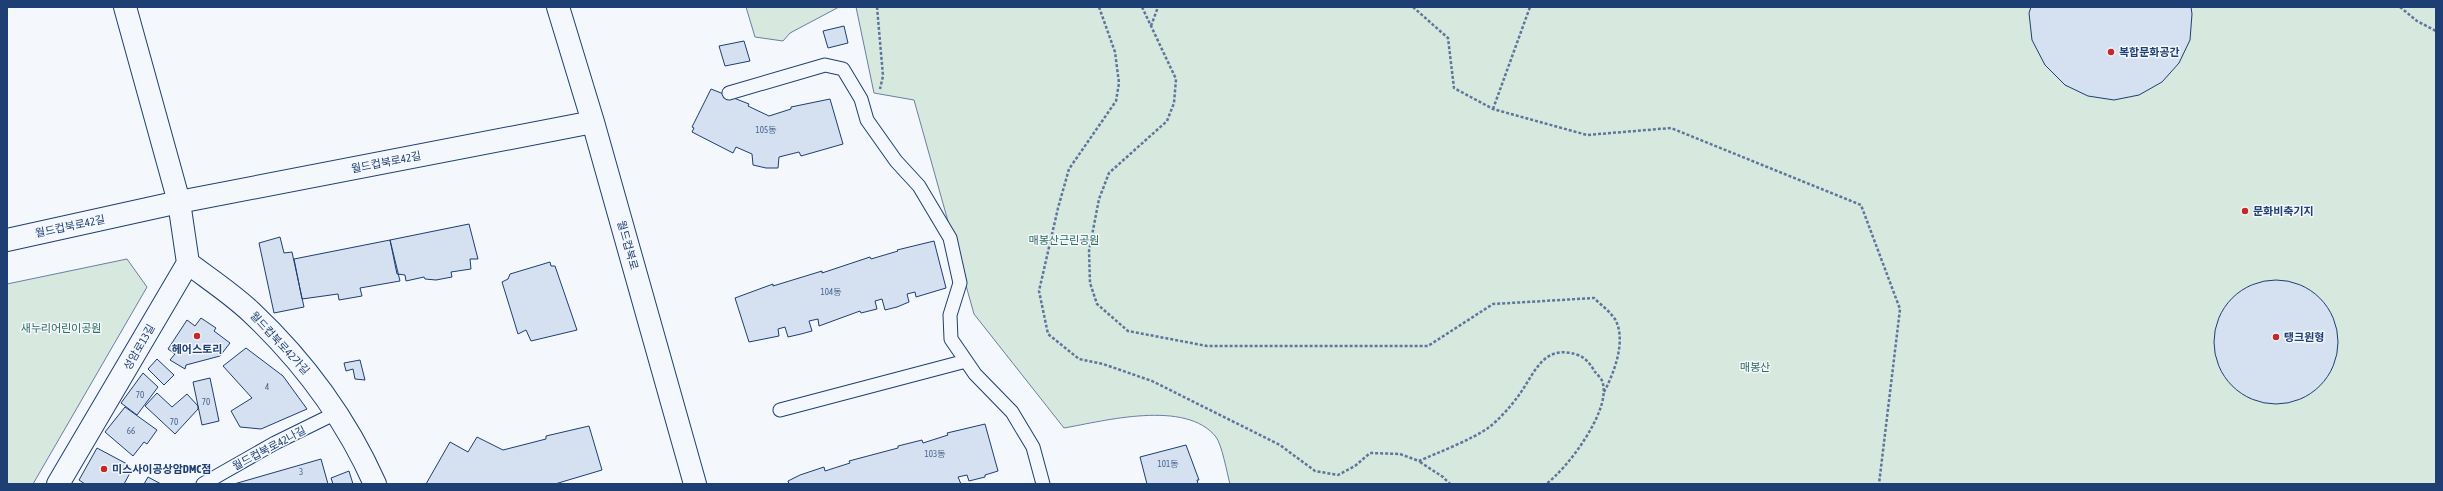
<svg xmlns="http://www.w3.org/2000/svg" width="2443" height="491" font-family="'Asap Condensed','Noto Sans KR',sans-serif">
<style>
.green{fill:#d7e8df;stroke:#687fa3}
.building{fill:#d5e0f0;stroke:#1d3f73}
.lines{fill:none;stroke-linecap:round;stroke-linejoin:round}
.lane-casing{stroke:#1d3f73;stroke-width:15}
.street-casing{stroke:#1d3f73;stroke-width:24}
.secondary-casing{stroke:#1d3f73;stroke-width:24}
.path{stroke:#5e769c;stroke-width:2.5;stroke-dasharray:3 2;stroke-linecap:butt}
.lane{stroke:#f4f7fb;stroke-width:13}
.street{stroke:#f4f7fb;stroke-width:22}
.secondary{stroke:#f4f7fb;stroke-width:22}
.poi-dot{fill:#c62828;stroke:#f4f7fb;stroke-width:1.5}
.labels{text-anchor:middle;stroke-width:3;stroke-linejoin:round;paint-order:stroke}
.number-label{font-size:9px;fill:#4b6792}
.poi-label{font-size:11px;font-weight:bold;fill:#1d3f73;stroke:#f4f7fb;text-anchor:start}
.street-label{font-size:11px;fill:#1d3f73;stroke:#f4f7fb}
.park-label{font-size:11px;fill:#2c6c60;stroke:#f4f7fb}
</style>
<rect width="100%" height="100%" fill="#f4f7fb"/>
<!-- green -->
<path class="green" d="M746 7H839L790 33 783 41 755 37Z
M856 7H2436V484H1230C1227 473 1222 445 1216 437 1186 399 1104 421 1064 428L974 314 914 100 874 93Z
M127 259 147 287 33 484H7V284Z"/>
<!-- building -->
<path class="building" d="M2031 7H2191L2192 14 2190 40 2179 63 2162 82 2139 95 2114 100 2088 96 2065 85 2045 65 2032 40 2029 13Z
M844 26 848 43 828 48 823 31Z
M744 41 750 61 725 66 719 46Z
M711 89 749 104 748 106 769 116 791 109V107L830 99 843 144 801 156 799 152 779 157 778 168H766L753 165 752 154 736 147 733 153 692 132 694 128 692 127Z
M469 224 478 259H470L471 269 451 272 452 277 436 280 425 279 424 277 406 281 405 275 397 274 390 240Z
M280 237 284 253 292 252 304 307 274 313 259 243Z
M390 240 400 281 360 288 362 296 339 300 338 294 302 299 294 259Z
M934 241 946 288 916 297 915 292 907 294 909 302 897 307 885 310 882 299 875 301 877 309 861 313 860 311 819 326 818 319 809 321 812 331 801 334 788 337 785 327 778 329 779 336 749 342 735 298 773 284V286L822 271V273L870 257 871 259 898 251 897 250Z
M550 262 551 266H555L577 330 531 341 526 330 518 334 502 282 508 279 510 274Z
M2214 342a62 62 0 1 1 124 0a62 62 0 1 1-124 0Z
M201 318 216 328 214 331 230 343 220 356 186 365 185 369 170 360 175 354 168 349 187 320 195 326Z
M246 348 283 376 307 409 261 429 240 427 231 411 252 398 223 366Z
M157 359 174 375 164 385 148 369Z
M360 360 365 380 355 379 353 369 346 371 344 363Z
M143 373 158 387 137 415 121 403Z
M210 378 219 421 202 425 193 382Z
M157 393 172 407 187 394 198 406V409L175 434 145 406Z
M125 407 157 430 147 444 144 442 133 456 105 432Z
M985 424 998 471 985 475V477L969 481 967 475 958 477 961 484H789L788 481 800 475 824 467 825 471 850 463 849 461 898 448V446L922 440 923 443 948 435 947 433Z
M589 426 602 470 555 484H426L450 442 468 452 477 437 503 450 546 439V436Z
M1186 445 1199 480H1197L1198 484H1147L1140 457Z
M97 448 129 465 128 468 131 471 124 484H85L79 480Z
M321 459 328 484H234Z
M349 471 353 484H333L331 478Z
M148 477 161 484H144Z"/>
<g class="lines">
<!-- lane casing -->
<g class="lane-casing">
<path id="lane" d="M729 93 825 65 843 69 861 99 867 120 896 161 919 186 950 238 960 283 950 315 951 339 975 374 1012 412 1033 447 1043 484
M780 410 966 361
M203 484 275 443 336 413"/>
</g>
<!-- street casing -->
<g class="street-casing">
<path id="street" d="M188 263C209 279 232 294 251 312 302 360 346 419 375 484
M58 484 188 263 179 202 125 7"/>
</g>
<!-- secondary casing -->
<g class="secondary-casing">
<path id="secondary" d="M558 7 593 122 695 484
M7 240 179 202 593 122"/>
</g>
<!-- path -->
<path class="path" d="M877 7 883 76 880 89
M1099 7 1115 52 1119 83 1116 101 1069 169 1058 208 1039 291 1048 334 1079 359 1103 364 1152 381 1280 445 1315 471 1338 475 1355 466 1370 453 1400 454 1419 461C1437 453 1473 439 1488 428 1499 420 1511 406 1519 395 1535 373 1543 343 1578 355 1586 358 1591 365 1595 372 1598 375 1603 380 1603 384 1610 412 1567 469 1546 484
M1142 7 1176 79 1174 103 1167 121 1109 173 1099 199 1089 251 1090 283 1097 304 1128 331 1207 346H1428L1493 304 1594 298C1601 305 1612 313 1616 321 1626 342 1614 373 1604 392
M1413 7 1448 38 1454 88 1493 109 1587 135 1671 128 1861 205 1900 309 1879 484
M2400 7 2417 21 2436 31
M1151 26 1158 7
M1493 109 1530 7
M1420 462 1443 477 1450 484"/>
<!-- lane -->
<use href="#lane" class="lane"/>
<!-- street -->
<use href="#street" class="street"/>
<!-- secondary -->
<use href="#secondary" class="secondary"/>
</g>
<!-- markers -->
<g class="poi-dot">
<circle cx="2111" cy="52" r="4"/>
<circle cx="2245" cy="211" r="4"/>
<circle cx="197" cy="336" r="4"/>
<circle cx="2276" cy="337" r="4"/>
<circle cx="104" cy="469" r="4"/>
</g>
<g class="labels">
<!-- number labels -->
<g class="number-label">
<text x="766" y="133">105동</text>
<text x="831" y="295">104동</text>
<text x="267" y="390">4</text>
<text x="140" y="398">70</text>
<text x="206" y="405">70</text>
<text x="174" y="425">70</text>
<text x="131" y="434">66</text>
<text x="935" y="457">103동</text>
<text x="1168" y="467">101동</text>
<text x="301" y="475">3</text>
</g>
<!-- poi labels -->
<g class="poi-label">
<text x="2119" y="56">복합문화공간</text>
<text x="2253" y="215">문화비축기지</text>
<text x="2284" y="341">탱크원형</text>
<text x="197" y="353" text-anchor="middle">헤어스토리</text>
<text x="112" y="473">미스사이공상암DMC점</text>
</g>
<!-- street labels -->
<g class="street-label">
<text transform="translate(386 162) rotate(-11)" y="4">월드컵북로42길</text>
<text transform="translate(70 226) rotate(-12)" y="4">월드컵북로42길</text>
<text transform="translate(628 245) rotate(74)" y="4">월드컵북로</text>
<text transform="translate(280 343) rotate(47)" y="4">월드컵북로42가길</text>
<text transform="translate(139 347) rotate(-60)" y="4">성암로13길</text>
<text transform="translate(269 448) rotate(-28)" y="4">월드컵북로42나길</text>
</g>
<!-- park labels -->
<g class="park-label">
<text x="1064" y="244">매봉산근린공원</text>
<text x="61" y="332">새누리어린이공원</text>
<text x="1755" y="371">매봉산</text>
</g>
</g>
<!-- border -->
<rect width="2443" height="491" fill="none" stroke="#1d3f73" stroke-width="16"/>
</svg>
